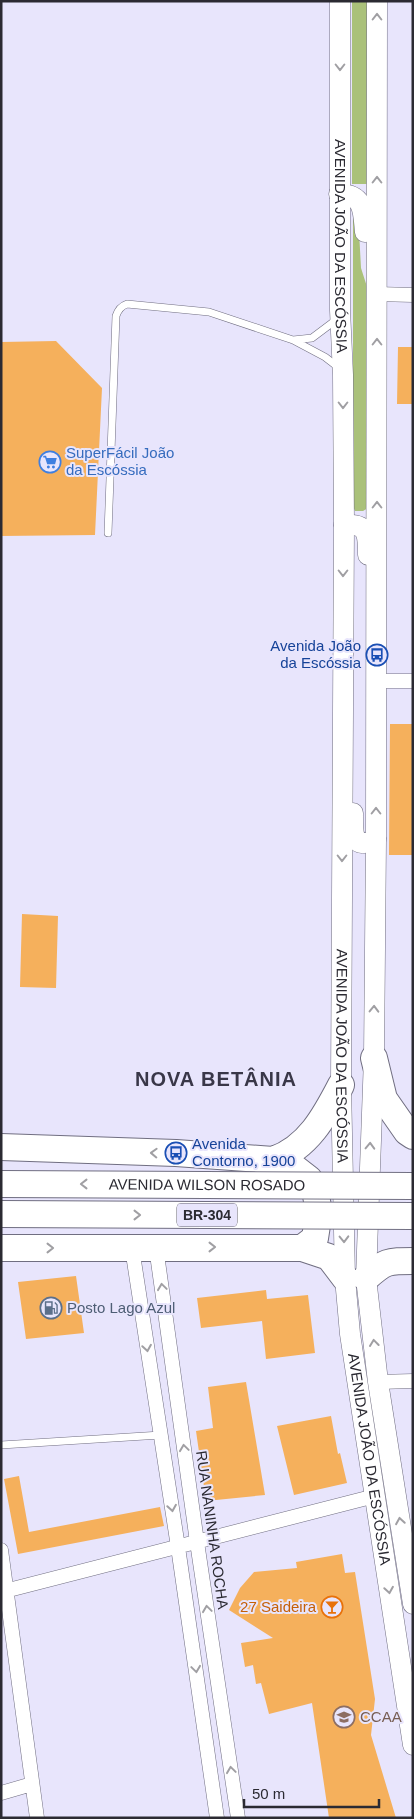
<svg xmlns="http://www.w3.org/2000/svg" width="414" height="1819" font-family="Arial,sans-serif">
<style>
.green{fill:#aac17a}
.building{fill:#f5b05c}
.lines{fill:none;stroke-linecap:round;stroke-linejoin:round}
.lane-casing{stroke:#706e81;stroke-width:8}
.street-casing{stroke:#706e81;stroke-width:15}
.secondary-casing{stroke:#706e81;stroke-width:21}
.highway-casing{stroke:#706e81;stroke-width:28}
.lane{stroke:#fff;stroke-width:7}
.street{stroke:#fff;stroke-width:14}
.secondary{stroke:#fff;stroke-width:20}
.highway{stroke:#fff;stroke-width:26}
.highway-bridge-casing{stroke:#706e81;stroke-width:28;stroke-linecap:butt}
.highway-bridge{stroke:#fff;stroke-width:26}
.oneway{stroke:#a09fa3}
.labels{text-anchor:middle;stroke-width:4;stroke-linejoin:round;paint-order:stroke}
.shield{fill:#e8e5fc;stroke:#64626f;stroke-width:1}
.shield-label{font-size:14px;font-weight:bold;fill:#2b2a32}
.street-label{font-size:15px;fill:#2b2a32;stroke:#e8e5fc}
.shop-label{font-size:15px;fill:#366cbe;stroke:#e8e5fc;text-anchor:start}
.transit-label{font-size:15px;fill:#164399;stroke:#e8e5fc;text-anchor:end}
.service-label{font-size:15px;fill:#4e5e75;stroke:#e8e5fc;text-anchor:start}
.food-label{font-size:15px;fill:#c56008;stroke:#e8e5fc;text-anchor:end}
.education-label{font-size:15px;fill:#785e54;stroke:#e8e5fc;text-anchor:start}
.district-label{font-size:20px;font-weight:bold;letter-spacing:1px;fill:#393748;stroke:#e8e5fc}
</style>
<rect width="100%" height="100%" fill="#e8e5fc"/>
<!-- green -->
<path class="green" d="M352 1H368L367 184H352Z
M353 210 358 212 361 268 369 293 368 508 363 511H355L353 506Z"/>
<!-- building -->
<path class="building" d="M56 341 102 388 95 535 1 536V342Z
M398 347H413V404H397Z
M390 724H413V855H389Z
M22 914 58 916 56 988 20 987Z
M76 1276 84 1333 26 1339 18 1282Z
M266 1290 267 1299 308 1295 315 1353 266 1359 262 1321 201 1328 197 1298Z
M246 1382 265 1495 206 1501 196 1431 213 1428 208 1387Z
M331 1416 338 1454 340 1453 347 1483 294 1495 277 1426Z
M19 1476 29 1532 160 1507 164 1526 18 1554 4 1479Z
M342 1554 345 1573 355 1572 375 1699 371 1735 396 1818H329L312 1703 269 1714 261 1683 256 1684 253 1665 245 1667 241 1643 273 1638 229 1610 240 1588 254 1572 297 1568 296 1562Z"/>
<g class="lines">
<!-- lane casing -->
<g class="lane-casing">
<path id="lane" d="M293 340 312 338 336 320
M108 533 116 316C118 310 121 306 127 304L209 312 293 340 325 357 338 367
M1 1445 161 1435"/>
</g>
<!-- street casing -->
<g class="street-casing">
<path id="street" d="M377 294 413 295
M377 681H413
M156 1247 197 1542 238 1818
M132 1248 178 1547 217 1818
M378 1382 413 1381
M1 1550 37 1818
M1 1592 375 1496
M1 1793 32 1784"/>
</g>
<!-- secondary casing -->
<g class="secondary-casing">
<g id="secondary">
<path id="s1" d="M340 1V310L343 375 344 525 341 1085 345 1278 350 1334 413 1745"/>
<path d="M377 1 376 839 374 1058 366 1278 378 1382 413 1604"/>
<path d="M339 194C365 194 363 213 365 232"/>
<path d="M344 525C368 523 368 534 368 555"/>
<path d="M353 813C353 831 351 852 376 839"/>
</g>
</g>
<!-- highway casing -->
<g class="highway-casing">
<path id="highway" d="M374 1058 384 1099 407 1132 413 1136
M1 1147 176 1153 273 1160 291 1165 309 1179 315 1190 319 1212 315 1238 302 1248
M273 1160C308 1148 325 1116 341 1085
M1 1248H302L329 1257 345 1278
M366 1278C385 1261 387 1261 413 1261"/>
</g>
<!-- lane -->
<use href="#lane" class="lane"/>
<!-- street -->
<use href="#street" class="street"/>
<!-- secondary -->
<use href="#secondary" class="secondary"/>
<!-- highway -->
<use href="#highway" class="highway"/>
<!-- highway-bridge casing -->
<g class="highway-bridge-casing">
<g id="highway-bridge">
<path id="s2" d="M1 1184 413 1186"/>
<path d="M1 1214 413 1216"/>
</g>
</g>
<!-- highway-bridge -->
<use href="#highway-bridge" class="highway-bridge"/>
</g>
<!-- one-way arrows -->
<defs><path id="oneway-chevron" d="M-2-3.5L2.5 0L-2 3.5" fill="none" stroke-width="1.6" stroke-linecap="round" stroke-linejoin="round" transform="scale(1.25)"/></defs>
<g class="oneway">
<use href="#oneway-chevron" transform="translate(377 17) rotate(-90)"/>
<use href="#oneway-chevron" transform="translate(340 67) rotate(90)"/>
<use href="#oneway-chevron" transform="translate(377 180) rotate(-90)"/>
<use href="#oneway-chevron" transform="translate(377 342) rotate(-90)"/>
<use href="#oneway-chevron" transform="translate(343 405) rotate(90)"/>
<use href="#oneway-chevron" transform="translate(377 505) rotate(-90)"/>
<use href="#oneway-chevron" transform="translate(343 573) rotate(90)"/>
<use href="#oneway-chevron" transform="translate(376 811) rotate(-90)"/>
<use href="#oneway-chevron" transform="translate(342 858) rotate(90)"/>
<use href="#oneway-chevron" transform="translate(374 1009) rotate(-89)"/>
<use href="#oneway-chevron" transform="translate(370 1146) rotate(-88)"/>
<use href="#oneway-chevron" transform="translate(154 1153) rotate(-178)"/>
<use href="#oneway-chevron" transform="translate(84 1184) rotate(-180)"/>
<use href="#oneway-chevron" transform="translate(137 1215)"/>
<use href="#oneway-chevron" transform="translate(344 1239) rotate(89)"/>
<use href="#oneway-chevron" transform="translate(212 1247)"/>
<use href="#oneway-chevron" transform="translate(50 1248)"/>
<use href="#oneway-chevron" transform="translate(162 1287) rotate(-98)"/>
<use href="#oneway-chevron" transform="translate(374 1343) rotate(-97)"/>
<use href="#oneway-chevron" transform="translate(147 1348) rotate(81)"/>
<use href="#oneway-chevron" transform="translate(184 1448) rotate(-98)"/>
<use href="#oneway-chevron" transform="translate(172 1508) rotate(81)"/>
<use href="#oneway-chevron" transform="translate(400 1521) rotate(-99)"/>
<use href="#oneway-chevron" transform="translate(389 1590) rotate(81)"/>
<use href="#oneway-chevron" transform="translate(207 1609) rotate(-98)"/>
<use href="#oneway-chevron" transform="translate(196 1669) rotate(82)"/>
<use href="#oneway-chevron" transform="translate(231 1770) rotate(-98)"/>
</g>
<!-- icons -->
<defs>
<g id="supermarket-ring" transform="scale(1.125)"><circle r="9.5" fill="#e8e5fc" stroke="#3f7fe0" stroke-width="1.5"/><path d="M-6-5.5h2.5l.6 2H6L4.5 2H-2.5L-4.4-4H-6ZM-1.5 3.2a1.3 1.3 0 1 0 .1 0ZM3 3.2a1.3 1.3 0 1 0 .1 0Z" fill="#3f7fe0"/></g>
<g id="bus-ring" transform="scale(1.125)"><circle r="9.5" fill="#e8e5fc" stroke="#1a4fb4" stroke-width="1.5"/><path d="M-5-6H5V4H4V6H2V4H-2V6H-4V4H-5ZM-3.5-4V0h7V-4ZM-3.5 1.2v1.5H-2V1.2ZM2 1.2v1.5H3.5V1.2Z" fill="#1a4fb4"/></g>
<g id="fuel-ring" transform="scale(1.125)"><circle r="9.5" fill="#e8e5fc" stroke="#5c6f8a" stroke-width="1.5"/><path d="M-5.5-6h7V0h2V4h1.3V-2.5L3-4.5l.8-.8L6-3V5H2.5V1h-1V6h-7ZM-4.2-4.7v3.2H.2V-4.7Z" fill="#5c6f8a"/></g>
<g id="bar-ring" transform="scale(1.125)"><circle r="9.5" fill="#e8e5fc" stroke="#e8710a" stroke-width="1.5"/><path d="M-6-5H6L.8 .8V4.5H3.5V6h-7V4.5H-.8V.8Z" fill="#e8710a"/></g>
<g id="school-ring" transform="scale(1.125)"><circle r="9.5" fill="#e8e5fc" stroke="#8d6e63" stroke-width="1.5"/><path d="M0-5L7-2L0 1L-7-2ZM-4 1L0 2.5L4 1V4Q0 6-4 4Z" fill="#8d6e63"/></g>
</defs>
<g fill-rule="evenodd">
<use href="#supermarket-ring" x="50" y="462"/>
<use href="#bus-ring" x="377" y="655"/>
<use href="#bus-ring" x="176" y="1153"/>
<use href="#fuel-ring" x="51" y="1308"/>
<use href="#bar-ring" x="332" y="1607"/>
<use href="#school-ring" x="344" y="1717"/>
</g>
<g class="labels">
<!-- shield labels -->
<rect class="shield" x="177" y="1203.5" width="60" height="23" rx="4"/>
<g class="shield-label">
<text x="207" y="1220">BR-304</text>
</g>
<!-- street labels -->
<g class="street-label">
<text dy="5" stroke="none"><textPath href="#s1" startOffset="245">AVENIDA JOÃO DA ESCÓSSIA</textPath></text>
<text dy="5" stroke="none"><textPath href="#s1" startOffset="1055">AVENIDA JOÃO DA ESCÓSSIA</textPath></text>
<text dy="5" stroke="none"><textPath href="#s2" startOffset="206">AVENIDA WILSON ROSADO</textPath></text>
<text dy="5" stroke="none"><textPath href="#s1" startOffset="1460">AVENIDA JOÃO DA ESCÓSSIA</textPath></text>
<text transform="translate(212 1530) rotate(82)" y="5">RUA NANINHA ROCHA</text>
</g>
<!-- shop labels -->
<g class="shop-label">
<text x="66" y="458">SuperFácil João<tspan x="66" dy="17">da Escóssia</tspan></text>
</g>
<!-- transit labels -->
<g class="transit-label">
<text x="361" y="651">Avenida João<tspan x="361" dy="17">da Escóssia</tspan></text>
<text x="192" y="1149" text-anchor="start">Avenida<tspan x="192" dy="17">Contorno, 1900</tspan></text>
</g>
<!-- service labels -->
<g class="service-label">
<text x="67" y="1313">Posto Lago Azul</text>
</g>
<!-- food labels -->
<g class="food-label">
<text x="316" y="1612">27 Saideira</text>
</g>
<!-- education labels -->
<g class="education-label">
<text x="360" y="1722">CCAA</text>
</g>
<!-- district labels -->
<g class="district-label">
<text x="216" y="1086">NOVA BETÂNIA</text>
</g>
</g>
<!-- border -->
<rect width="414" height="1819" fill="none" stroke="#2b2a32" stroke-width="5"/>
<!-- scale -->
<path d="M244 1799v8h135v-8" fill="none" stroke="#2b2a32" stroke-width="2.5"/>
<text x="252" y="1799" font-size="15" fill="#2b2a32" stroke="#e8e5fc" stroke-width="4" paint-order="stroke">50 m</text>
</svg>
